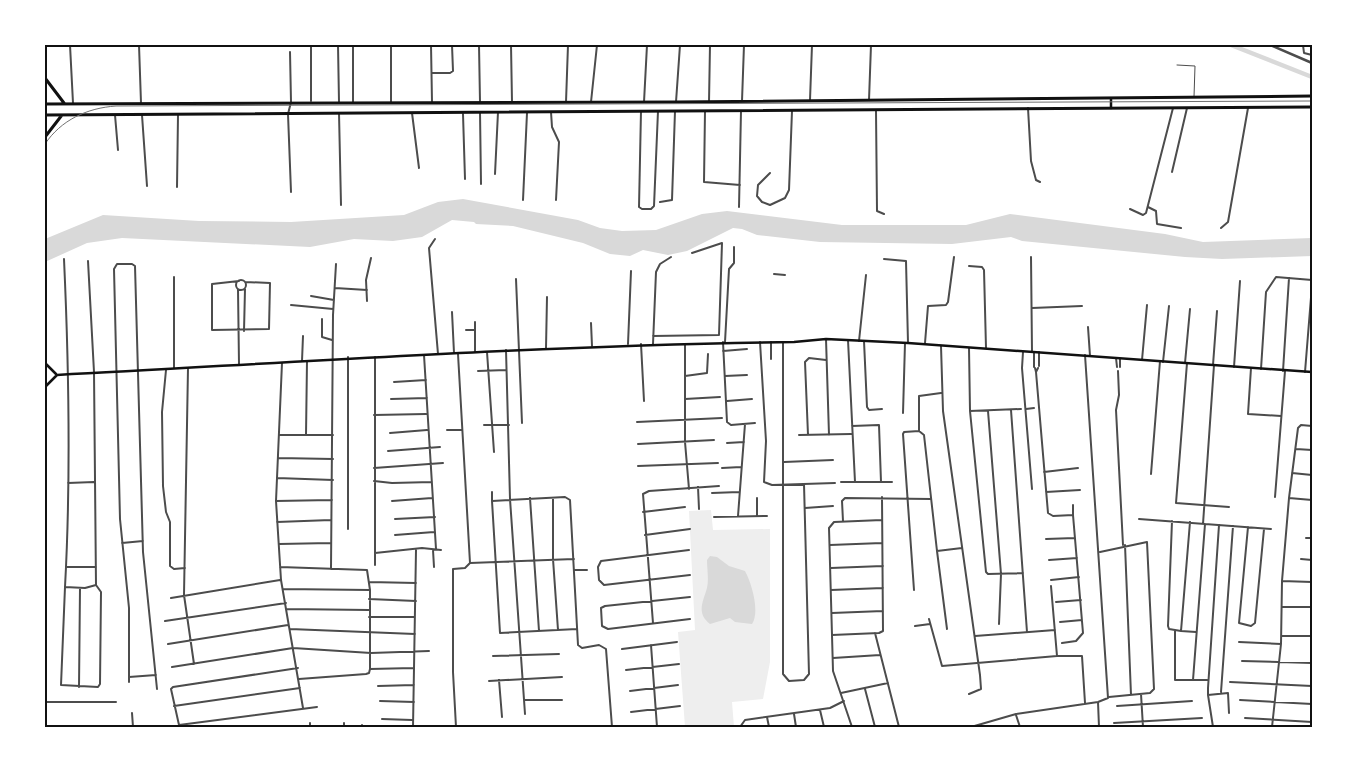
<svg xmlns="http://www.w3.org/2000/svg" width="1357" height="772" font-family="'Open Sans',sans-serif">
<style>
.green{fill:#eee}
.water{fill:#d9d9d9}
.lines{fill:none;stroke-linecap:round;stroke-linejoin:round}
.canal{stroke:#d9d9d9;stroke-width:4.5}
.service{stroke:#4c4c4c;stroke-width:1}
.minor{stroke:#4c4c4c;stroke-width:2}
.tertiary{stroke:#4c4c4c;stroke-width:2.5}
.secondary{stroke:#111;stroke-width:2.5}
.primary{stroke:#111;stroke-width:3}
.rail{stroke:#707070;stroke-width:1}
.neatline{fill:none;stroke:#111;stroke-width:2}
</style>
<rect width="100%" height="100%" fill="#fff"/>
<!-- green -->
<path class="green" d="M711 510 713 530 770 529V662L763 699 732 702 734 727H685L678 632 695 630 689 511Z"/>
<!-- water -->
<path class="water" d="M463 199 578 220 600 228 622 231 656 230 702 214 727 211 842 225H966L1010 214 1165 234 1203 242 1312 238V256L1222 259 1185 257 1022 241 1011 237 952 244 820 242 757 235 742 229 733 228 687 251 668 255 643 250 630 256 610 254 583 243 513 226 476 224 474 222 452 220 422 237 393 241 354 239 310 247 122 238 87 243 45 262V239L103 215 199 221 291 222 404 215 438 202Z
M710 556 717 557 729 566 745 571C752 584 760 612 752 624L735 622 730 618 710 624C696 613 703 602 707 588 709 579 707 569 707 560Z"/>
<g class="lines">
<!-- canal -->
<path class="canal" d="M1231 45 1312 77"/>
<!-- service -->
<path class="service" d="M1177 65 1195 66 1194 97"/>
<!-- minor -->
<path class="minor" d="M70 45 73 103
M139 45 141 103
M311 45V101
M338 45 339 102
M391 45V102
M431 45 432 102
M479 45 480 102
M511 45 512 102
M1303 45 1304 53 1312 55
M290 52 291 102 288 114 291 192
M432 73H450L453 71 452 45
M810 100 812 45
M869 100 871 45
M742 101 744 45
M353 102V45
M566 102 568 45
M591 102 597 45
M644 102 647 45
M676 102 680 45
M709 102 710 45
M1028 108 1031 161 1036 180 1040 182
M641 111 639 207 642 209H651L654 206 658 111
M705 111 704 182 740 185
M876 111 877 211 884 214
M480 112 481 184
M551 112 552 127 559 142 556 200
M339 113 341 205
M412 113 419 168
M463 114 465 179
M115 115 118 150
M142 115 147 186
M1172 172 1187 108
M770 173 758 185 757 196 762 202 770 205 785 198 789 190 792 111
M495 174 498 112
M177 187 178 115
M523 200 527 113
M660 202 672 200 675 111
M739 207 741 111
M1148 207 1156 211 1157 224 1181 228
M1130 209 1143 215 1146 213 1173 108
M1221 228 1228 222 1248 108
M435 239 429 248 438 354
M1031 257 1032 352
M64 259C69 368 71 478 65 587L85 588 96 585
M884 259 906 261 908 343
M88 261 94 372 96 585
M969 266 982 267 984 270 986 348
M774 274 785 275
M174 277V368
M516 279 522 423
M236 285a5 5 0 1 1 10 0a5 5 0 1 1-10 0Z
M239 281 212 284V330L269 329 270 283 245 282
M335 288 367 290
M238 289 239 364
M311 296 334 300
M367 301 366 280 371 258
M291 305 333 309
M1032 308 1082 306
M452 312 454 353
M322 319V337L332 340
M475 322V352
M591 323 592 346
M1088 327 1090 356
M466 330H475
M244 331 245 289
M653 336 719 335 722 243 692 253
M826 339 829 435
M848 340 855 482
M859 341 866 275
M864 341 867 407 869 410 882 409
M723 342 727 422 731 425 755 423
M725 342 729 269 734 263V247
M760 342 766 441 764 482 772 485 835 483
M771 342V359
M783 342V674L789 681 804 680 809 674 804 484
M925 343 928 306 946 305 948 302 954 257
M628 344 631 271
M641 344 644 401
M653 344 656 272 660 264 671 257
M685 344V442L689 489
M941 346 943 411 980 675 981 689 969 694
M546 348 547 297
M969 348 970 411 986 572 988 574 1023 573
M506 350 510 499 525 714
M723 351 747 349
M487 352 494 452
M1023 352 1022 368 1032 489
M1034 352V367
M458 354 470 563
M424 355 436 549
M348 357V529
M1116 358 1117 367
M1120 359V367
M1142 360 1147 305
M302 361 303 336
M1163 362 1169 306
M282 363 276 501 281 580 303 708
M1185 363 1190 309
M1187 363 1176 503 1229 507
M1213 365 1217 311
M1039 366V352
M1234 367 1240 281
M188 368 184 595 194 664
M1035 368 1036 372 1038 368
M1251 368 1248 414 1281 416
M1261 369 1266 292 1276 277 1312 280
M166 370 162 412 163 486 166 512 170 522V566L174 569 185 568
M478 371 506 370
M1118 371 1119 395 1116 410 1123 545
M1283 371 1289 278
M1036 372 1048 513 1053 516 1073 515V505
M1305 372 1312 285
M685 376 707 373 708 354
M725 376 747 375
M394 382 426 380
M391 399 427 398
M685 399 720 397
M727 401 752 399
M1026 409 1034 408
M1011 410 1027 632
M970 411 1021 409
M988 411 1001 574 999 624
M903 413 905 343
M374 415 426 414
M637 422 722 418
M484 425H509
M852 426 879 425 881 482
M447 430H461
M919 431V396L941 393
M390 433 427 430
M280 435H333
M306 435 307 361
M799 435 851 434
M808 435 805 362 809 358 826 360
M727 443 744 442
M638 444 714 440
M1296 449 1312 450
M388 451 440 447
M278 458 333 459
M784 462 833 460
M638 466 718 463
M374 468 443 463
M722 468 741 467
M1044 472 1078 468
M1292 473 1312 475
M1151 474 1160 361
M277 478 333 480
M374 481 392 483 432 482
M841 482H892
M68 483 94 482
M698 487 699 509
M492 492V501L565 497 570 500 578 645 582 648 599 645 606 649 612 727
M1046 492 1080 490
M712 493 739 492
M1275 497 1285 371
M530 498 539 631
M553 498V559L558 630
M1289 498 1312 500
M276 501 332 500
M392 501 432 498
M492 501 500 633 577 629
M805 508 833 506
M643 512 685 507
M738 516 745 424
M757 516V498
M714 517 767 516
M395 519 435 517
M1139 519 1271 529
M843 521 842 501 845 498 931 499
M1172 521 1168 626 1169 629 1181 631 1190 522
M277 522 331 520
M1203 524 1214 365
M1219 525 1208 688V695L1228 693 1229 713
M1248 527 1239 623 1251 626 1255 623 1264 529
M395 535 434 532
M645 535 690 529
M1306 538H1312
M1046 539 1075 538
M122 543 143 541
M279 544 331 543
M830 545 882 543
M1125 545 1131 695
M433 550 434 567
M689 550 601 561 598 567 599 580 604 585 690 575
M937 551 947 629
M1100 552 1147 542 1154 689 1150 693 1109 697
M375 553 422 548 441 550
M1301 559 1312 560
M1049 560 1077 558
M375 565V357
M66 567H96
M280 567 367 570 370 590V669
M831 568 883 566
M331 569 333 315 336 264
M574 570H587
M1051 580 1079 577
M1282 581 1289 498 1298 428 1301 425 1312 426
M369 582 416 583
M1051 586 1057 656
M65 587 61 685 98 687 100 684 101 592 96 585
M283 589 370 590
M831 590 883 588
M914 590 903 434 904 432 919 431 924 435 937 551 962 548
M171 598 280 580
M369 599 416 601
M1056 602 1081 600
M1282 607H1312
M286 609 369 610
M832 613 883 611
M369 617H415
M690 619 608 629 602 626 601 608 605 606 690 597
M929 619 942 666 1057 656H1082L1085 703
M165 621 286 603
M1060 622 1082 620
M653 623 643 494 649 491 719 486
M915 626 930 624
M290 629 415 634
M1175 631V680H1207
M1181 631 1196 632
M875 633 899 727
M832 635 879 633 883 631 882 497
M975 636 1055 630
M1282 636H1312
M1239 642 1281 644
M1062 643 1076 641 1083 633 1073 515
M168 644 288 625
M651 645 657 727
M622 649 677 642
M493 656 559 654
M833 658 880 655
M1242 661 1312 663
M172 667 293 648 371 653 429 651
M298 668 173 687 171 689 179 725 317 707
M370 669 414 668
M626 670 679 664
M129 677 156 675
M299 679 366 674 369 673 370 669
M499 680 502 717
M1193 680 1205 524
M489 681 562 677
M129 682V608L120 519 114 269 117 264H132L135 266 143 552 157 689
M1230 682 1312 686
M378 686 414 685
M79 687 80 588
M865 689 875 727
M630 691 678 685
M1221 692 1233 526
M841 693 888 683
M1141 694 1143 727
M1208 695 1213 727
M524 700H562
M1240 700 1312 704
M380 701 414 702
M45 702H116
M1098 702 1099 727
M174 706 300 688
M1117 706 1192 701
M820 710 824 727
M631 712 680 706
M132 713 133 727
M794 714 796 727
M1016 715 1020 727
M767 717 769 727
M1245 718 1312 722
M382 719 412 720
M1114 723 1202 718
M310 727V723
M344 727V723
M362 727V725
M413 727 416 550
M456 727 453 672V569L465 568 470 563 574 559
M740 727 745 720 830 708 844 701
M852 727 833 671 829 528 834 522 882 520
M971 727 1016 714 1098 702 1108 698 1085 355
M1272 727 1281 644 1282 581 1312 582"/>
<!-- tertiary -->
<path class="tertiary" d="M1270 45 1312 63"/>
<!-- secondary -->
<path class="secondary" d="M1111 108V99
M45 363 56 374
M45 387 57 375C303 362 548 345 794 342L826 339 908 343 1312 372"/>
<!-- primary -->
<path class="primary" d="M45 78 64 103
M45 104 676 102 1312 96
M45 115 1312 107
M45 137 62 115"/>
<!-- rail -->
<path class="rail" d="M45 144C61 120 87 108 116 106L1312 101"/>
</g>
<!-- border -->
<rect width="1357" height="772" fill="none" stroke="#ffffff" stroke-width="92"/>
<rect x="46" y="46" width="1265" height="680" class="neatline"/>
</svg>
